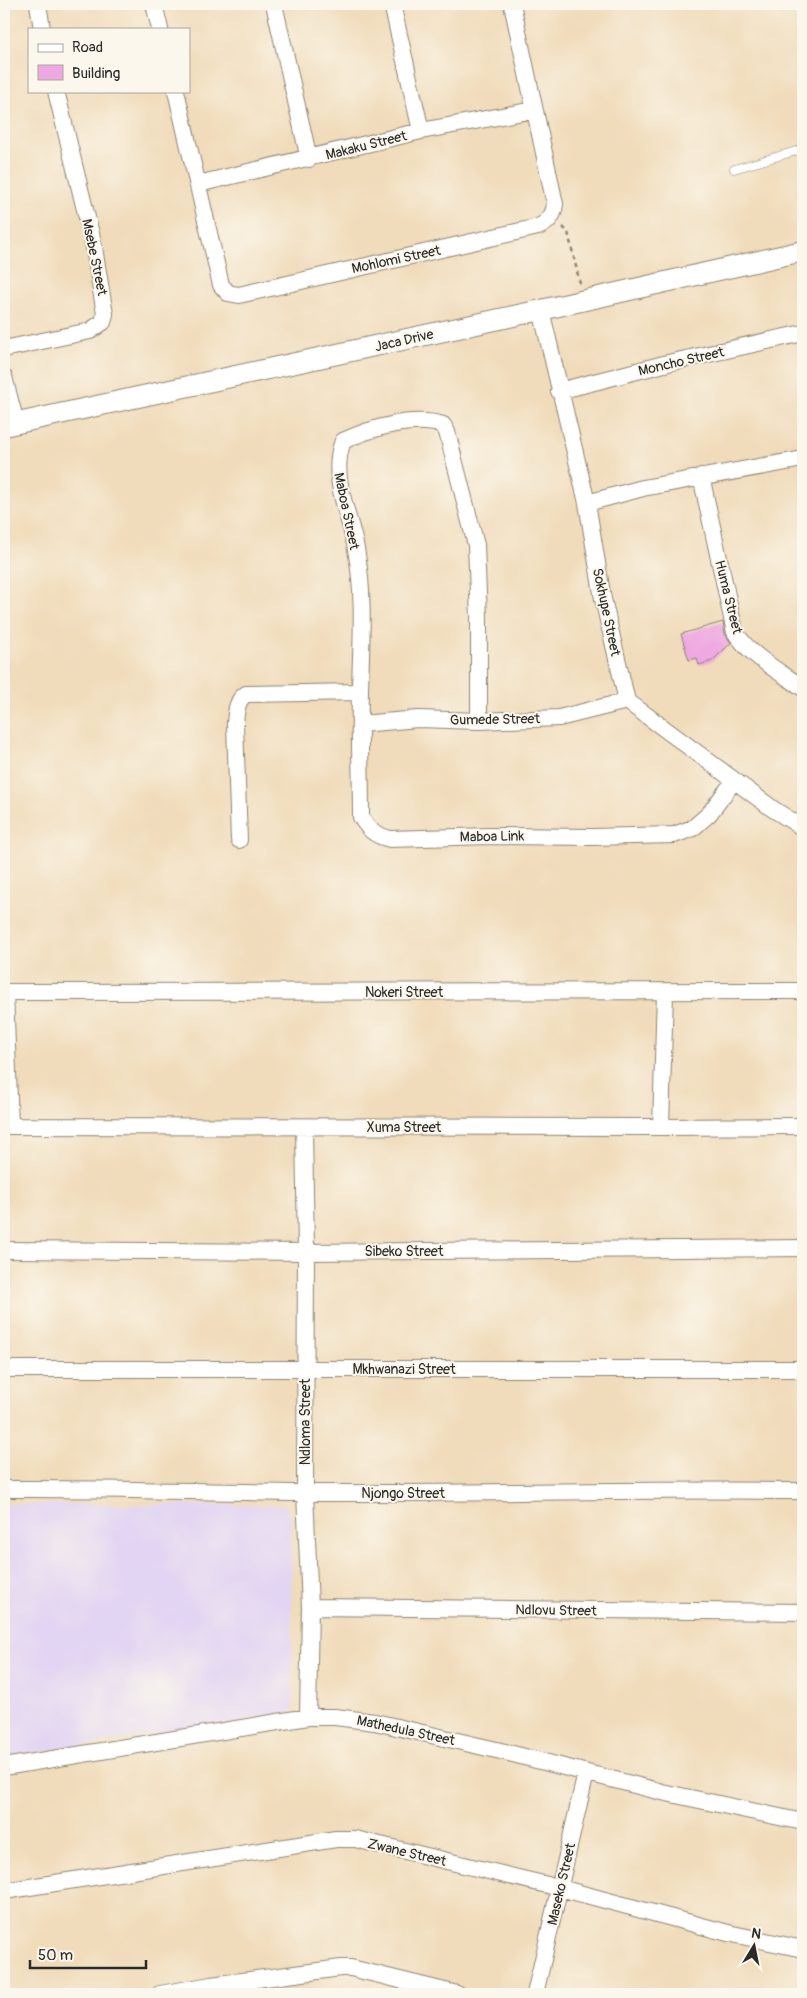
<svg xmlns="http://www.w3.org/2000/svg" width="807" height="1998" font-family="Pangolin,sans-serif">
<style>
.built{fill:#e2d4f3}
.building{fill:#efa8e1}
.lines{fill:none;stroke-linecap:round;stroke-linejoin:round}
.service-casing{stroke:#8e8372;stroke-width:9}
.minor-casing{stroke:#8e8372;stroke-width:18}
.tertiary-casing{stroke:#8e8372;stroke-width:22}
.path{stroke:#8e8372;stroke-width:2.5;stroke-dasharray:4 4;stroke-linecap:butt}
.service{stroke:#fff;stroke-width:8}
.minor{stroke:#fff;stroke-width:16}
.tertiary{stroke:#fff;stroke-width:20}
.labels{text-anchor:middle;stroke-width:4;stroke-linejoin:round;paint-order:stroke}
.street-label{font-size:14px;fill:#2b2b2b;stroke:#fbf7ec}
</style>
<rect width="100%" height="100%" fill="#fbf7ec"/>
<filter id="ink" filterUnits="userSpaceOnUse"><feTurbulence type="fractalNoise" baseFrequency=".02" numOctaves="2"/><feDisplacementMap in="SourceGraphic" scale="10" xChannelSelector="R" yChannelSelector="G"/><feConvolveMatrix kernelMatrix="1 2 1 2 8 2 1 2 1" color-interpolation-filters="sRGB"/></filter>
<filter id="wash" filterUnits="userSpaceOnUse"><feTurbulence type="fractalNoise" baseFrequency=".0096" numOctaves="4" result="noise"/><feDisplacementMap in="SourceGraphic" scale="20" xChannelSelector="R" yChannelSelector="G"/><feGaussianBlur stdDeviation="1.12" result="paint"/><feColorMatrix in="noise" values="0 0 0 0 0 0 0 0 0 0 0 0 0 0 0 0 0 1.4 0 .05"/><feComposite in="paint" operator="in"/></filter>
<g filter="url(#wash)">
<rect width="100%" height="100%" fill="#f0dbba"/>
<!-- built -->
<path class="built" d="M4 1504 285 1505 291 1517 293 1707 289 1714 4 1757Z"/>
<g id="blocks">
<!-- building -->
<path class="building" d="M723 622 725 634 731 643 712 661 699 665 697 658 689 660 681 634Z"/>
</g>
</g>
<g filter="url(#ink)">
<use href="#blocks" fill-opacity="0" stroke="#8e8372" stroke-width="1"/>
<g class="lines">
<!-- service casing -->
<g class="service-casing">
<path id="service" d="M734 169 803 149"/>
</g>
<!-- minor casing -->
<g class="minor-casing">
<path id="minor" d="M38 4 42 29
M154 4 160 29
M274 4 309 159
M392 4 421 131
M176 91 221 285 228 293 239 295 538 227C548 223 554 215 555 204L512 4
M198 184 421 131 534 110
M541 310 587 503 603 599 627 701 773 809 803 828
M4 349 90 331 103 322 105 314 93 242 56 91
M4 377 16 423
M559 391 668 363 803 333
M701 476 735 632C750 656 780 672 803 688
M587 503 643 488 803 459
M479 721V618L476 545 447 432 443 425C412 416 371 428 343 441 329 476 350 515 356 549 365 596 361 644 360 690 359 732 361 775 361 817 369 830 374 835 390 839L490 836 592 837 674 835 693 828 709 814 734 781
M361 724 418 719 479 721 559 718 627 701
M239 840 235 724C236 714 236 700 246 694L360 692
M4 992 803 991
M5 992 10 1126
M4 1126 661 1127 803 1126
M304 1127 306 1252 305 1493 310 1607 308 1717
M661 1127 665 992
M4 1250 306 1252 803 1248
M4 1369H803
M4 1489C104 1488 205 1492 305 1493 471 1494 637 1489 803 1491
M310 1607 803 1612
M4 1767 308 1717H335L375 1722 505 1752 662 1792 803 1822
M4 1891 336 1839H355L560 1888 728 1933 803 1949
M160 1994 211 1985 341 1968H351L457 1994
M535 1994 586 1773"/>
</g>
<!-- tertiary casing -->
<g class="tertiary-casing">
<path id="tertiary" d="M4 426 541 310 803 251"/>
</g>
<!-- path -->
<path class="path" d="M563 227 568 232 580 284"/>
<!-- service -->
<use href="#service" class="service"/>
<!-- minor -->
<use href="#minor" class="minor"/>
<!-- tertiary -->
<use href="#tertiary" class="tertiary"/>
</g>
</g>
<g class="labels">
<!-- street labels -->
<g class="street-label">
<text transform="translate(366 145) rotate(-14)" y="5">Makaku Street</text>
<text transform="translate(95 257) rotate(78)" y="5">Msebe Street</text>
<text transform="translate(396 259) rotate(-12)" y="5">Mohlomi Street</text>
<text transform="translate(404 340) rotate(-13)" y="5">Jaca Drive</text>
<text transform="translate(681 361) rotate(-13)" y="5">Moncho Street</text>
<text transform="translate(347 511) rotate(78)" y="5">Maboa Street</text>
<text transform="translate(729 597) rotate(76)" y="5">Huma Street</text>
<text transform="translate(607 612) rotate(78)" y="5">Sokhupe Street</text>
<text transform="translate(495 719) rotate(-1)" y="5">Gumede Street</text>
<text transform="translate(492 836) rotate(-1)" y="5">Maboa Link</text>
<text x="404" y="997">Nokeri Street</text>
<text x="404" y="1132">Xuma Street</text>
<text x="404" y="1256">Sibeko Street</text>
<text x="404" y="1374">Mkhwanazi Street</text>
<text transform="translate(305 1422) rotate(-90)" y="5">Ndloma Street</text>
<text x="403" y="1498">Njongo Street</text>
<text transform="translate(556 1610) rotate(1)" y="5">Ndlovu Street</text>
<text transform="translate(406 1730) rotate(12)" y="5">Mathedula Street</text>
<text transform="translate(407 1852) rotate(13)" y="5">Zwane Street</text>
<text transform="translate(561 1884) rotate(-77)" y="5">Maseko Street</text>
</g>
</g>
<!-- margin -->
<rect width="807" height="1998" fill="none" stroke="#fbf7ec" stroke-width="20"/>
<!-- legend -->
<rect x="28" y="28" width="162" height="65" fill="#fbf7ec" stroke="#a8a59f"/>
<rect x="38" y="44" width="25" height="8" fill="#ffffff" stroke="#a8a59f"/>
<text x="72" y="52" font-size="15" fill="#2b2b2b">Road</text>
<rect x="38" y="65" width="25" height="15" fill="#efa8e1" stroke="#a8a59f"/>
<text x="72" y="78" font-size="15" fill="#2b2b2b">Building</text>
<!-- north arrow -->
<g transform="translate(754 1946) rotate(10)" stroke="#fbf7ec" stroke-width="4" paint-order="stroke">
<path d="M0-4L9 19L0 12L-9 19Z" fill="#2b2b2b"/>
<text y="-8" font-size="14" font-weight="bold" text-anchor="middle" fill="#2b2b2b">N</text>
</g>
<!-- scale -->
<path d="M30 1960v8h116v-8" fill="none" stroke="#2b2b2b" stroke-width="2.5"/>
<text x="38" y="1960" font-size="15" fill="#2b2b2b" stroke="#fbf7ec" stroke-width="4" paint-order="stroke">50 m</text>
</svg>
